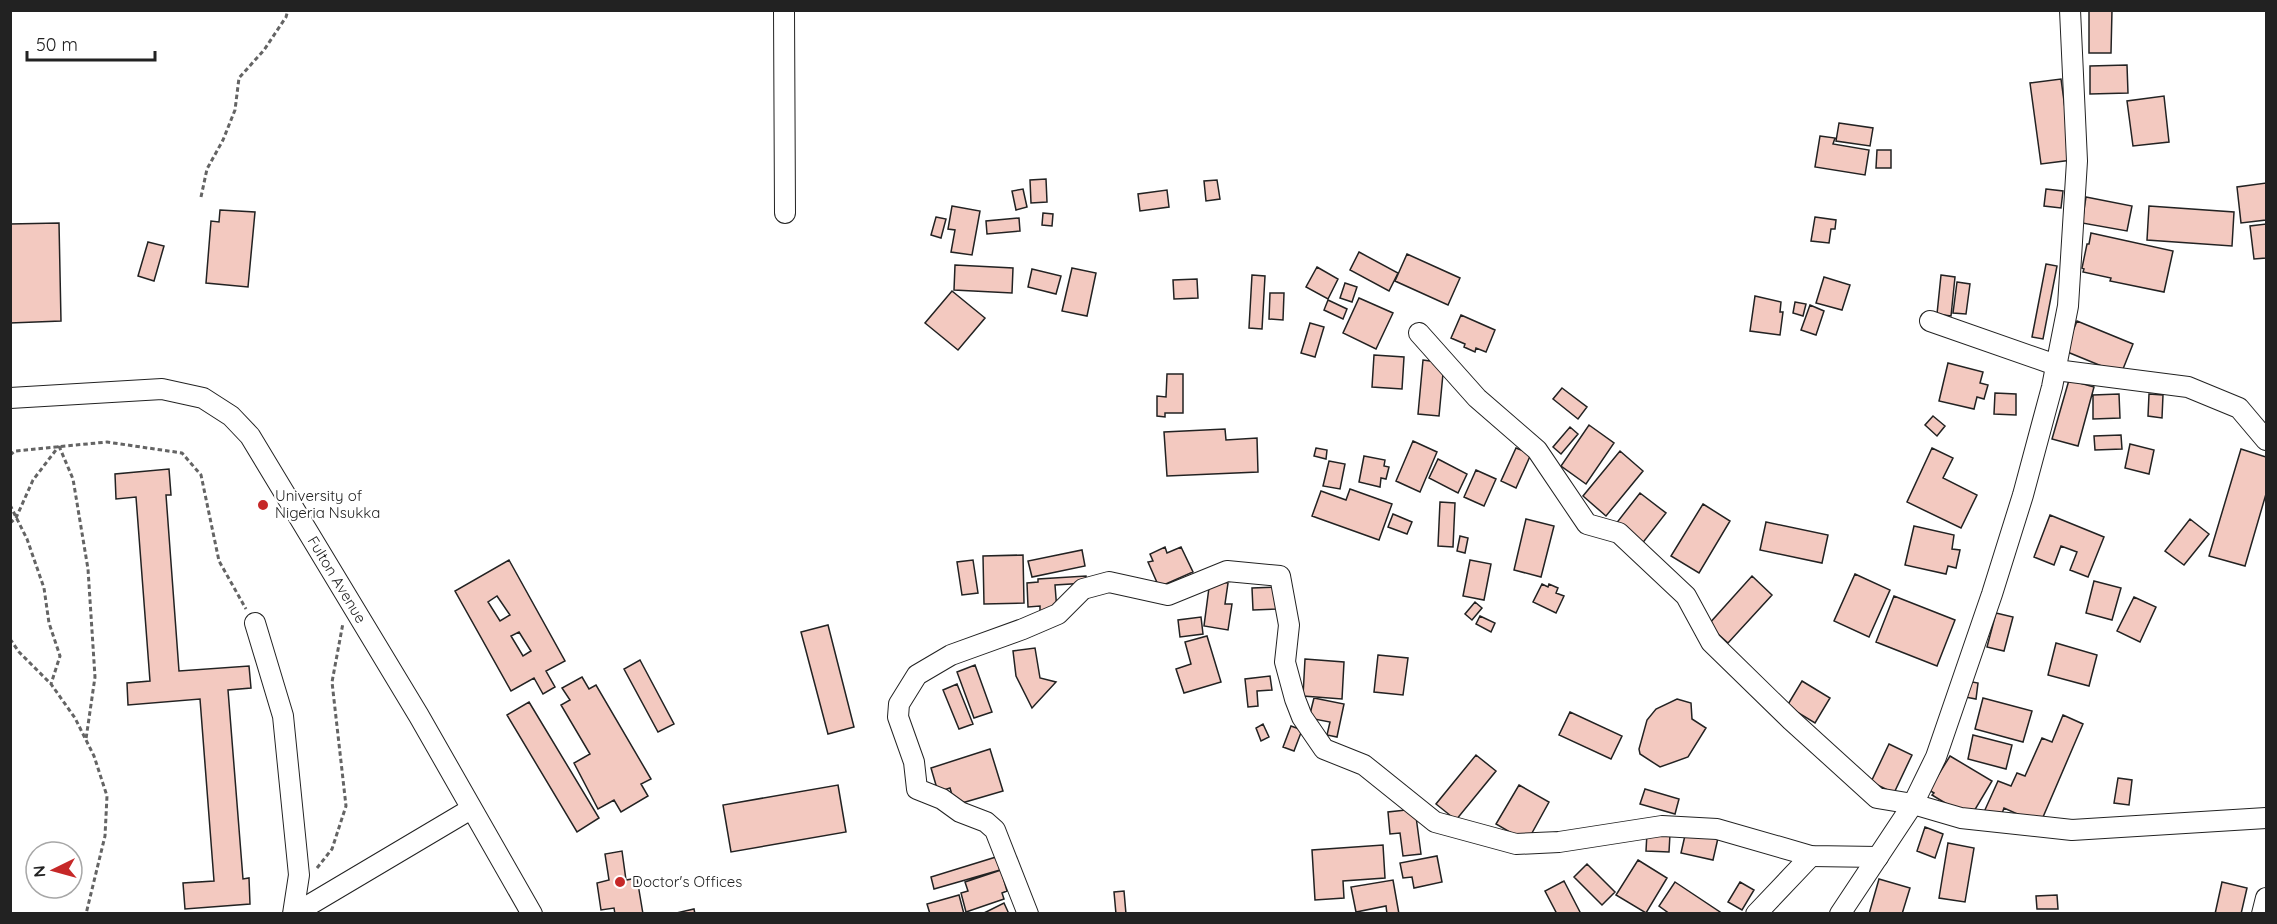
<svg xmlns="http://www.w3.org/2000/svg" width="2277" height="924" font-family="Quicksand,sans-serif">
<style>
.building{fill:#f3c9c0;stroke:#222;stroke-width:1.5;fill-rule:evenodd}
.lines{fill:none;stroke-linecap:round;stroke-linejoin:round}
.minor-casing{stroke:#222;stroke-width:22}
.path{stroke:#646464;stroke-width:3;stroke-dasharray:4.5 3;stroke-linecap:butt}
.minor{stroke:#fff;stroke-width:20}
.poi-dot{fill:#c62828;stroke:#fff;stroke-width:2}
.labels{text-anchor:middle;stroke-width:4.5;stroke-linejoin:round;paint-order:stroke}
.poi-label{font-size:15px;fill:#222;stroke:#fff;text-anchor:start}
.street-label{font-size:15px;fill:#222;stroke:#fff}
</style>
<rect width="100%" height="100%" fill="#fff"/>
<!-- building -->
<path class="building" d="M2089 10H2112L2111 53H2089Z
M2127 65 2128 93 2090 94V66Z
M2061 79 2072 160 2041 164 2030 83Z
M2164 96 2169 142 2133 146 2127 101Z
M1839 123 1873 128 1870 146 1836 141Z
M1820 136 1835 138 1833 144 1869 150 1865 175 1815 167Z
M1877 150H1891V168H1876Z
M1046 179 1047 202 1031 203 1030 180Z
M1217 180 1220 199 1206 201 1204 181Z
M2266 183V220L2241 223 2237 187Z
M1023 189 1027 207 1016 210 1012 191Z
M2046 189 2063 191 2061 208 2044 206Z
M1167 190 1169 207 1140 211 1138 194Z
M2086 197 2132 206 2127 231 2082 223Z
M952 206 980 211 972 255 951 252 955 230 948 229Z
M2149 206 2234 212 2232 246 2147 240Z
M220 210 255 212 248 287 206 283 211 221 219 222Z
M1043 213 1053 214 1052 226 1042 225Z
M936 217 946 219 941 238 931 235Z
M1815 217 1836 220 1835 229H1831L1829 243 1811 241Z
M1019 218 1020 231 987 234 986 221Z
M59 223 61 321 10 323V224Z
M2266 224V258L2254 259 2250 226Z
M2091 233 2173 251 2164 292 2110 281 2111 278 2083 272 2084 269 2082 268 2087 244H2089Z
M148 242 164 246 154 281 138 276Z
M1359 252 1398 273 1389 291 1350 270Z
M1407 254 1460 278 1448 305 1395 281Z
M2046 264 2057 266 2043 339 2032 337Z
M955 265 1013 268 1012 293 954 290Z
M1317 267 1338 279 1328 299 1306 287Z
M1072 268 1096 273 1087 316 1062 311Z
M1032 269 1061 276 1056 294 1028 287Z
M1252 275 1265 276 1262 329 1249 328Z
M1941 275 1955 277 1951 316 1937 314Z
M1824 277 1850 285 1842 310 1816 303Z
M1197 279 1198 298 1174 299 1173 280Z
M1957 282 1970 284 1966 314 1953 313Z
M1345 283 1357 287 1352 302 1340 298Z
M952 291 985 318 958 350 925 323Z
M1270 293H1284L1283 320 1269 319Z
M1755 296 1781 302 1780 312H1783L1780 335 1750 331Z
M1359 298 1393 313 1376 349 1343 333Z
M1328 300 1347 309 1343 319 1324 310Z
M1795 302 1806 304 1803 316 1793 313Z
M1810 305 1824 311 1816 335 1801 330Z
M1461 315 1495 330 1486 352 1476 348 1475 352 1464 347 1465 344 1451 338Z
M2077 321 2133 344 2121 374 2065 351Z
M1310 323 1324 327 1315 357 1301 353Z
M1374 355 1404 357 1402 389 1372 387Z
M1423 360 1444 363 1439 416 1418 414Z
M1948 363 1983 372 1980 383 1988 385 1984 399 1977 397 1974 409 1939 401Z
M1167 374H1183V413H1165V417L1157 416V396L1166 397Z
M2069 380 2094 387 2078 446 2052 439Z
M1562 388 1587 407 1578 419 1553 399Z
M1995 393 2016 394V415L1994 414Z
M2119 394 2120 418 2093 419V395Z
M2149 394 2163 395 2162 418 2148 416Z
M1933 416 1945 426 1937 436 1925 425Z
M1589 425 1614 443 1586 484 1561 466Z
M1570 427 1578 434 1561 454 1553 447Z
M1225 429 1226 440 1257 438 1258 472 1167 476 1164 432Z
M2121 435 2122 449 2095 450 2094 436Z
M1413 441 1437 452 1420 492 1396 481Z
M2130 444 2154 450 2149 474 2125 468Z
M1316 448 1327 450 1326 459 1314 456Z
M1516 448 1531 454 1516 488 1501 481Z
M1932 448 1953 458 1943 478 1977 495 1961 528 1907 502Z
M2241 449 2266 457V494L2245 566 2209 556Z
M1620 451 1643 471 1606 516 1583 496Z
M1364 456 1385 460 1384 466 1389 467 1386 479 1381 478 1380 487 1359 482Z
M1438 459 1467 474 1458 493 1429 478Z
M1329 461 1345 464 1340 489 1323 486Z
M169 469 171 495H166L179 671 249 666 251 688 228 690 243 879 249 878 250 904 185 909 183 883 214 881 200 699 128 705 127 683 150 681 136 497 116 499 115 474Z
M1476 470 1496 479 1484 506 1464 497Z
M1350 489 1392 504 1379 540 1312 516 1321 491 1346 500Z
M1640 493 1666 513 1641 545 1615 525Z
M1440 502 1455 503 1453 547 1438 546Z
M1703 504 1730 521 1699 573 1671 556Z
M1393 514 1412 522 1407 534 1388 527Z
M2050 515 2104 537 2088 577 2070 570 2077 552 2061 546 2054 565 2034 557Z
M1526 519 1554 526 1541 577 1514 570Z
M2190 519 2209 534 2184 565 2165 551Z
M1766 522 1828 535 1822 563 1760 550Z
M1914 526 1954 535 1952 549 1960 550 1956 568 1948 566 1946 574 1905 565Z
M1460 536 1468 538 1465 553 1457 551Z
M1165 547 1167 553 1181 547 1193 572 1159 587 1148 562 1153 561 1150 554Z
M1082 550 1085 566 1032 577 1028 561Z
M1023 555 1024 603 984 604 983 556Z
M509 560 565 661 546 671 555 687 543 694 534 678 511 691 455 591ZM497 596 510 615 500 621 488 602ZM519 632 531 651 523 656 511 636Z
M973 560 978 593 962 595 957 562Z
M1470 560 1491 564 1484 600 1463 596Z
M1855 574 1890 590 1869 637 1834 621Z
M1086 576 1087 583 1055 585 1057 611 1040 612V606L1028 607 1027 583 1038 582V579Z
M1752 576 1772 595 1728 643 1708 625Z
M1210 580 1228 583 1225 604H1232L1228 630 1204 626Z
M2094 581 2121 588 2112 620 2086 613Z
M1542 584 1548 587 1549 584 1558 588 1556 593 1564 596 1556 613 1533 602Z
M1276 587 1277 609 1253 610 1252 588Z
M1894 596 1955 620 1937 666 1876 642Z
M2134 597 2156 607 2140 642 2117 631Z
M1475 602 1482 608 1472 620 1465 614Z
M1996 613 2013 617 2004 651 1987 647Z
M1480 616 1495 623 1491 632 1476 624Z
M1201 617 1203 634 1180 637 1178 620Z
M828 625 854 727 828 734 801 632Z
M1207 636 1221 682 1184 693 1176 669 1191 664 1185 642Z
M2056 643 2097 655 2089 686 2048 675Z
M1035 648 1040 678 1056 682 1032 708 1016 676 1013 651Z
M1378 655 1408 658 1403 695 1374 692Z
M1305 659 1344 662 1342 699 1303 696Z
M640 660 674 724 658 732 624 669Z
M975 665 992 712 974 718 957 672Z
M1270 676 1272 690 1257 691 1258 706 1248 707 1245 679Z
M582 677 589 689 596 685 651 779 641 784 648 796 621 812 614 800 598 809 574 763 590 754 561 705 570 700 562 688Z
M1802 681 1830 698 1815 723 1787 706Z
M1967 681 1978 683 1976 699 1965 697Z
M957 684 973 724 959 729 943 690Z
M1314 698 1344 704 1337 737 1327 735 1330 722 1309 718Z
M1983 698 2032 711 2023 742 1975 729Z
M1677 699 1691 703 1692 719 1706 728 1688 757 1660 767 1640 754 1639 749 1647 720 1656 709Z
M529 702 599 818 577 832 507 715Z
M1570 712 1622 736 1611 759 1559 735Z
M2063 715 2083 724 2040 824 2004 808 2000 819 1984 812 1998 781 2011 786 2017 773 2025 776 2042 738 2052 742Z
M1263 724 1269 737 1261 741 1256 728Z
M1291 726 1302 730 1294 751 1283 747Z
M1973 735 2012 745 2006 769 1968 759Z
M1889 744 1912 755 1894 793 1871 782Z
M990 749 1003 791 955 805 950 788 938 792 931 768Z
M1476 755 1496 771 1456 820 1436 804Z
M1950 756 1992 781 1970 818 1932 795 1934 793 1929 790Z
M2118 778 2132 780 2129 805 2114 803Z
M838 785 846 832 731 852 723 805Z
M1519 785 1549 802 1527 842 1496 824Z
M1645 789 1679 799 1675 814 1640 804Z
M1415 809 1421 854 1403 856 1400 833 1390 834 1388 812Z
M1925 827 1943 834 1935 858 1917 851Z
M1686 831 1718 838 1713 860 1681 853Z
M1647 833 1670 834 1669 852 1646 851Z
M1948 843 1974 848 1965 902 1939 898Z
M1383 845 1385 878 1343 881 1344 898 1315 900 1312 850Z
M622 851 626 880 637 878 643 914H615L614 908 601 910 597 883 609 880 605 854Z
M1437 856 1442 882 1414 888 1412 877 1403 878 1400 863Z
M996 857 1000 870 934 889 931 877Z
M1638 860 1667 878 1646 913 1616 895Z
M1587 864 1615 892 1602 905 1574 877Z
M1001 870 1007 891 1002 893 1004 899 966 912 961 893 968 891 965 882Z
M1879 879 1910 888 1902 914H1869Z
M1393 880 1399 914H1387L1386 906 1356 912 1351 887Z
M1564 881 1581 914H1557L1545 891Z
M1675 882 1723 914H1670L1659 906Z
M1740 882 1754 890 1742 910 1728 902Z
M2222 882 2247 888 2241 914H2215Z
M1124 891 1126 914H1116L1114 892Z
M959 895 964 914H930L927 904Z
M2057 895 2058 909H2037L2036 896Z
M1004 903 1009 914H982Z
M694 909 695 914H676V913Z"/>
<g class="lines">
<!-- minor casing -->
<g class="minor-casing">
<g id="minor">
<path d="M784 10 785 213"/>
<path d="M1930 321 2056 365V370L2188 387 2239 408 2266 440"/>
<path d="M1419 333 1477 398 1537 450 1587 524 1619 533 1686 596 1711 642 1791 720 1877 798 1913 804 1961 818 2072 830 2266 818"/>
<path id="s1" d="M10 398 162 389 203 398 231 416 250 436 419 716 532 914"/>
<path d="M255 623 283 716 299 875 293 914"/>
<path d="M294 914 471 809"/>
<path d="M1028 914 995 830 986 822 960 812 942 799 917 789 914 762 898 717 899 704 917 675 951 655 1023 629 1058 614 1083 589 1109 582 1168 595 1227 571 1280 576 1289 625 1285 662 1295 699 1302 717 1324 749 1364 765 1435 822 1516 844 1559 842 1662 826 1717 829 1811 856 1878 857"/>
<path d="M1756 914 1811 856"/>
<path d="M1840 914 1913 804 1936 757 1992 594 2023 495 2052 387 2068 306 2077 161 2070 10"/>
<path d="M2262 914 2266 898"/>
</g>
</g>
<!-- path -->
<path class="path" d="M201 197 207 169 223 140 235 110 239 78 264 50 286 17 288 10
M59 446 73 479 88 569 95 677 86 739
M10 455 15 451 107 442 182 453 201 475 219 561 246 609
M10 505 27 539 44 588 49 623 60 656 51 684
M10 523 16 518 33 480 59 446
M10 639 19 652 51 684 75 718 94 756 107 796 105 836 86 914
M317 868 332 849 346 806 332 682 343 623"/>
<!-- minor -->
<use href="#minor" class="minor"/>
</g>
<!-- markers -->
<g class="poi-dot">
<circle cx="263" cy="505" r="6"/>
<circle cx="620" cy="882" r="6"/>
</g>
<g class="labels">
<!-- poi labels -->
<g class="poi-label">
<text x="275" y="501">University of<tspan x="275" dy="17">Nigeria Nsukka</tspan></text>
<text x="632" y="887">Doctor's Offices</text>
</g>
<!-- street labels -->
<g class="street-label">
<text dy="5" stroke="none"><textPath href="#s1" startOffset="423">Fulton Avenue</textPath></text>
</g>
</g>
<!-- border -->
<rect width="2277" height="924" fill="none" stroke="#222222" stroke-width="24"/>
<!-- north arrow -->
<g transform="translate(54 870) rotate(265)"><circle r="28" fill="#ffffff" stroke="#a7a7a7" stroke-width="1.5"/>
<path d="M0-4.5L10 22L0 15L-10 22Z" fill="#c62828"/>
<text y="-9" font-size="16" font-weight="bold" text-anchor="middle" fill="#222222">N</text>
</g>
<!-- scale -->
<path d="M27 51v9h128v-9" fill="none" stroke="#222222" stroke-width="3"/>
<text x="36" y="51" font-size="18" fill="#222222" stroke="#ffffff" stroke-width="4.5" paint-order="stroke">50 m</text>
</svg>
